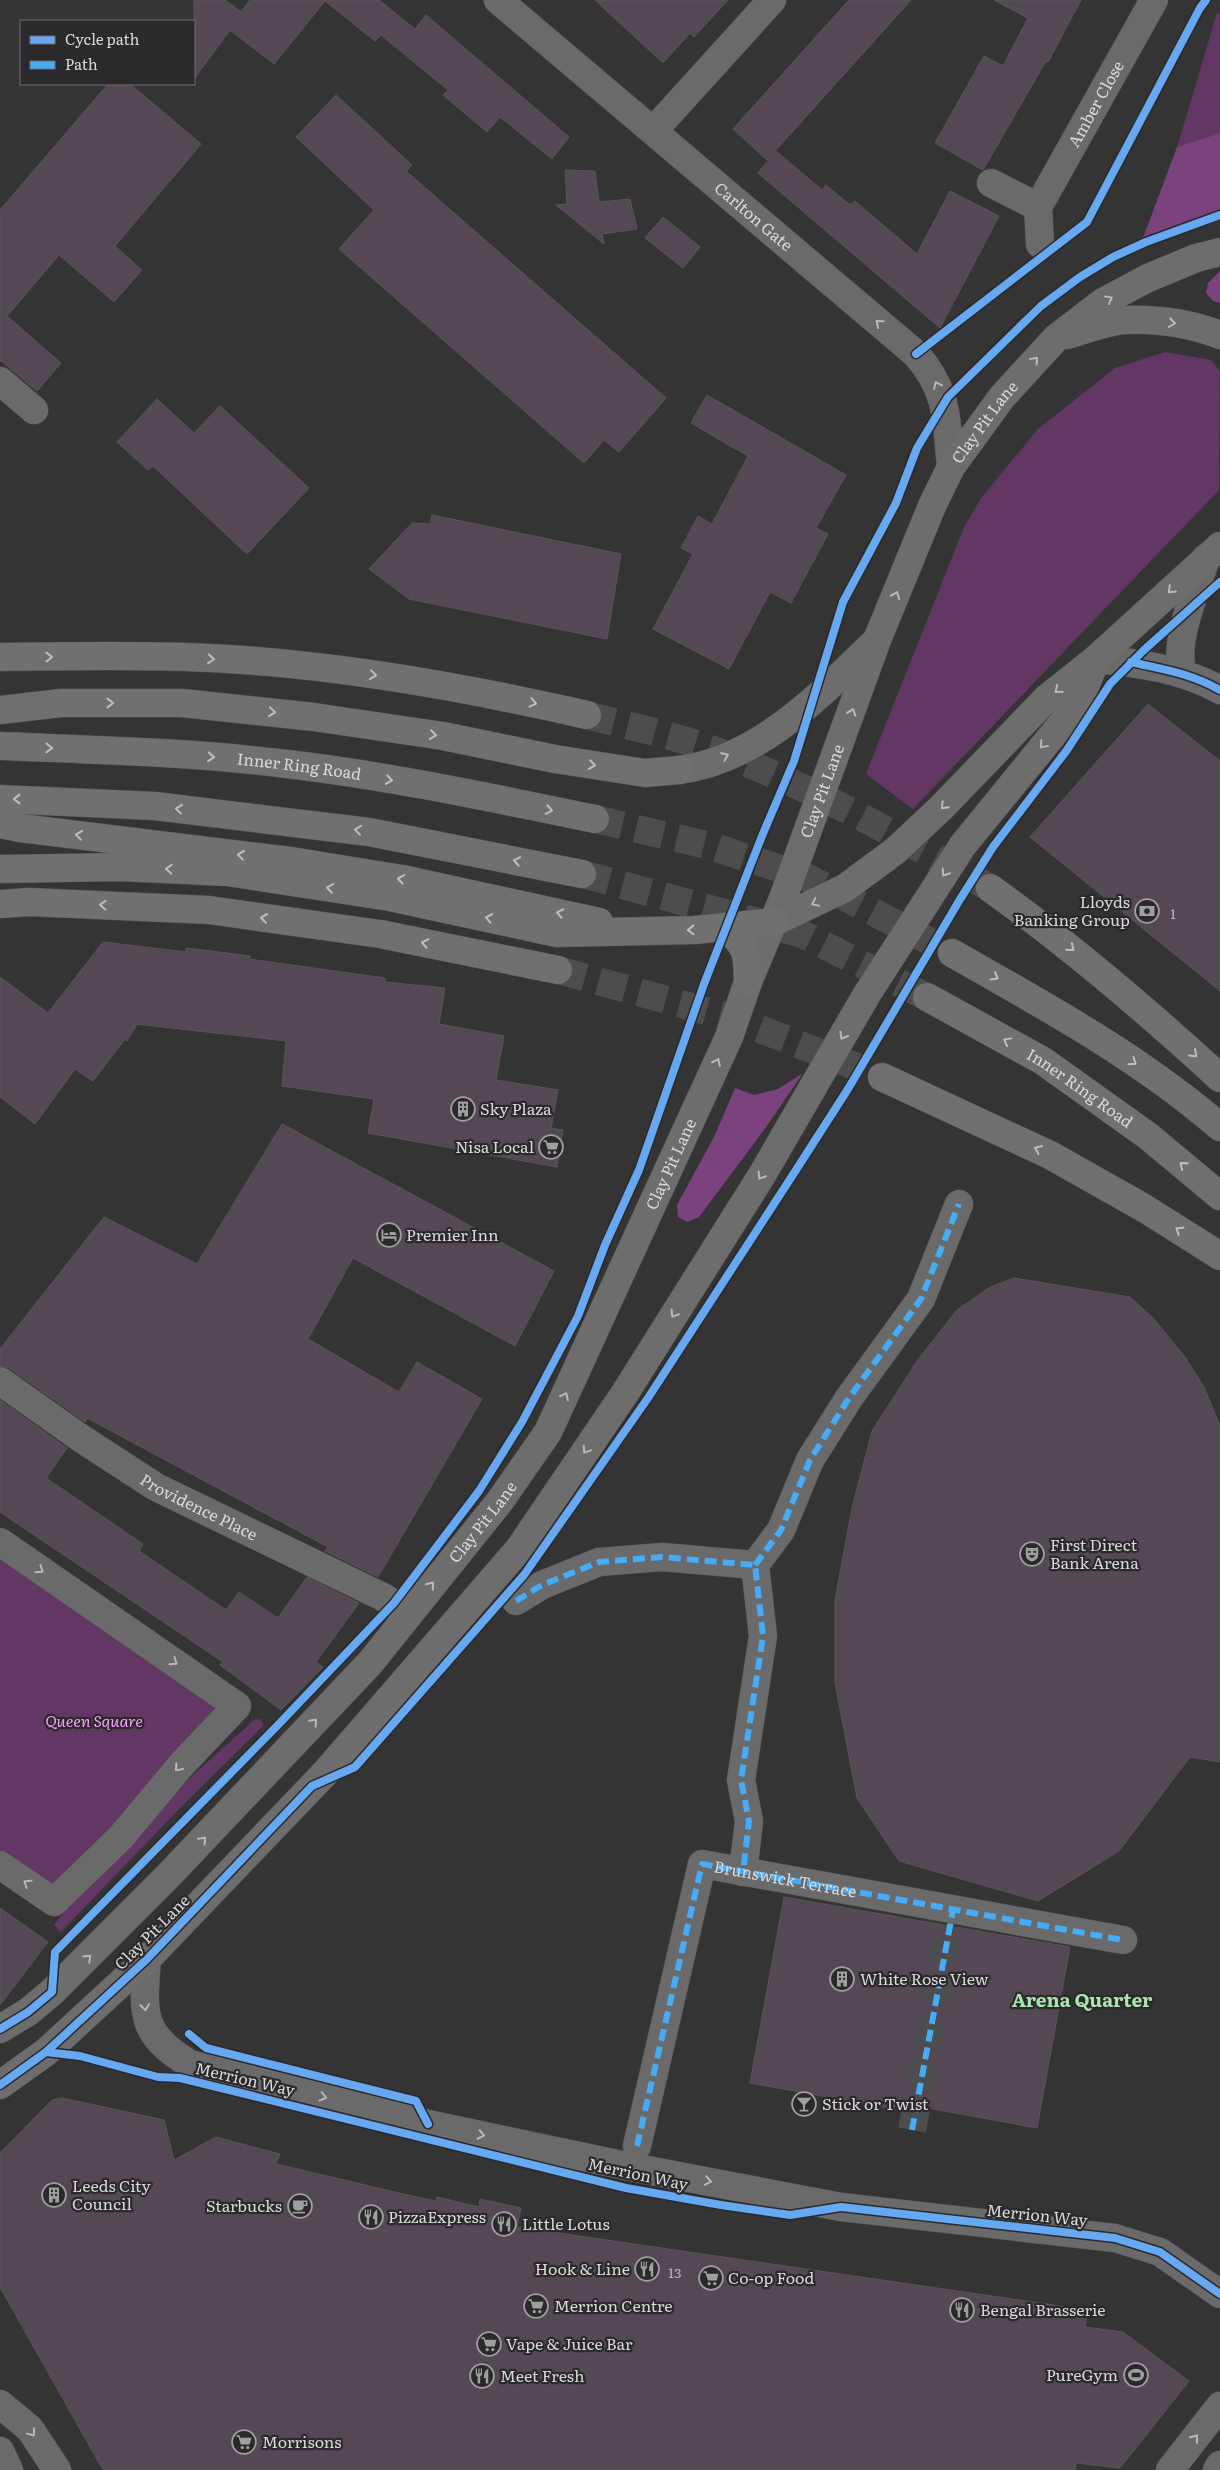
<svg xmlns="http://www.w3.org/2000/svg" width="1220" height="2470" font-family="Literata,serif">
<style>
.green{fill:#623764}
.forest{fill:#7b427e}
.building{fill:#534854;stroke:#585658}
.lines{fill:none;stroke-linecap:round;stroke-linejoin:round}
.pedestrian-tunnel{stroke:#4d4d4d;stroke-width:28;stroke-dasharray:28 14;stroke-linecap:butt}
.motorway-tunnel{stroke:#4d4d4d;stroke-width:28;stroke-dasharray:28 14;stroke-linecap:butt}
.pedestrian-casing{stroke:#525252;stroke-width:29}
.minor-casing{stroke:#525252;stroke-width:29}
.tertiary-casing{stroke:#525252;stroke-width:29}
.trunk-casing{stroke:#525252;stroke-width:29}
.motorway-casing{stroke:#525252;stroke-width:29}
.pedestrian{stroke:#6a6a6a;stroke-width:28}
.minor{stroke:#6a6a6a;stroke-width:28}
.tertiary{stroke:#6a6a6a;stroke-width:28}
.trunk{stroke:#6e6d6e;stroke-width:28}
.motorway{stroke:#707070;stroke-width:28}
.quiet{stroke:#46acf6;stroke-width:6;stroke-dasharray:12 6;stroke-linecap:butt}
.cycleway-casing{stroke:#2b292b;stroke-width:11}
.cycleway{stroke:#66a8f1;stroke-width:8}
.oneway{stroke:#bab9ba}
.oneway2{stroke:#b8b8b8}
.oneway3{stroke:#c0bfc0}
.labels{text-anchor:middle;stroke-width:4.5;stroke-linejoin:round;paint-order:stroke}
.number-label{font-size:14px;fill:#b8b5b8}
.street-label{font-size:16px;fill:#dad9da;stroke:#2b292b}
.poi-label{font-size:16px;fill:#dad9da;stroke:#2b292b;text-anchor:start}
.park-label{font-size:16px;font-style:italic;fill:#f79dfa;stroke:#2b292b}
.quarter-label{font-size:19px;font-weight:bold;fill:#abe7ad;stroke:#2b292b}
</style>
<rect width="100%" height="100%" fill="#343434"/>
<!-- green -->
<path class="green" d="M1217 13 1220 14V133L1177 147Z
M1165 352 1211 360 1220 371 1219 490 913 809 866 774 964 527 982 497 1038 429 1115 368Z
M0 1542 238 1706 54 1902 0 1865Z
M260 1719 264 1725 178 1810 61 1932 54 1925 72 1902 193 1775 254 1720Z"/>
<!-- forest -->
<path class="forest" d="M1220 133V221L1140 246 1177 147Z
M1220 271V303L1213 301 1206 293 1208 283Z
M803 1073 764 1130 699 1217 687 1222 678 1217 677 1205 715 1135 735 1088 754 1095 778 1089Z"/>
<!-- building -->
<path class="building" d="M194 0H225L241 12 250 0H379L415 29 426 15 569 137 552 159 500 117 487 132 443 95 448 90 381 35 375 41 325 1 274 64 230 30 194 79Z
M595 0H728L694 37 690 33 663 63Z
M849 0H911L767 160 733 129Z
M994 0H1081L1048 62 1046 61 983 170 935 143 984 56 1003 66 1028 18Z
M108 84H130L201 144 115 246 142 270 114 302 59 255 7 316 61 363 37 391 0 360V210Z
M336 95 412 165 406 171 666 398 619 452 604 440 584 463 339 249 374 210 296 137Z
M776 151 822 190 826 185 850 205 855 201 917 254 950 191 999 216 940 328 758 173Z
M565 170 595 171 599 202 630 199 637 229 602 234 604 244 556 205 567 204Z
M663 217 700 247 683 268 645 238Z
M707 395 846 475 816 528 828 534 791 603 770 592 729 669 653 629 693 554 681 548 698 516 712 524 748 456 691 423Z
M157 399 194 433 220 406 309 488 247 554 153 466 148 470 117 442Z
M432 515 621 554 607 639 409 599 369 569 412 523 430 524Z
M1148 704 1220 761V991L1030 837Z
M103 942 186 952V948L219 952 250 956 249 959 385 978V982L445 988 439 1024 504 1036 496 1080 558 1090 551 1128 563 1130 557 1167 368 1133 374 1099 282 1086 286 1041 137 1024 127 1041 125 1039 93 1081 75 1069 35 1124 0 1097V977L48 1013Z
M282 1124 554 1271 515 1346 353 1258 308 1339 399 1392 417 1362 482 1399 378 1577 325 1551 328 1547 87 1418 85 1422 9 1368 0 1366V1349L104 1217 197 1264Z
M1014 1278 1130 1297 1153 1318 1185 1357 1204 1387 1220 1426V1762L1190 1757 1119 1851 1038 1901 899 1861 857 1798 835 1683V1600L852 1508 872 1431 917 1361 957 1310 990 1287Z
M0 1400 67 1448 46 1478 143 1544 139 1551 226 1610 239 1592 278 1618 307 1577 359 1603 316 1662 323 1667 281 1710 220 1665 223 1662 0 1512Z
M784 1897 1070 1947 1037 2128 895 2102 894 2109 750 2083Z
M0 1908 48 1942 0 2005Z
M62 2098 164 2120 174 2160 216 2137 280 2154 276 2164 412 2196 436 2201 437 2197 479 2207 480 2199 521 2208 517 2227 1088 2310 1085 2327 1123 2332 1189 2381 1120 2468 1076 2463 1075 2470H103L0 2287V2153L52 2100Z"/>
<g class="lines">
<!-- pedestrian-tunnel -->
<path class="pedestrian-tunnel" d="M912 2130 953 1910"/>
<!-- motorway-tunnel -->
<path class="motorway-tunnel" d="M587 715C627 726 669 734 708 748 807 784 898 836 990 888
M595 819 711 846 808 878 952 953
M582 874 802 934 927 997
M558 970 732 1018 882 1077"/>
<!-- pedestrian casing -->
<g class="pedestrian-casing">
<g id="pedestrian">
<path d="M755 1565 781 1530 810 1460 849 1398 921 1299 959 1204"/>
<path d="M516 1601 542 1585 599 1562 662 1557 755 1565 763 1636 741 1780 749 1821 743 1872"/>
<path id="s1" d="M637 2146 702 1864 1123 1940"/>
</g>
</g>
<!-- minor casing -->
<g class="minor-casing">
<g id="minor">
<path id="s2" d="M498 0 916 354C949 392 946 419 951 467"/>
<path d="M654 130 772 0"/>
<path id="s3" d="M991 183 1038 207 1154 0"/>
<path d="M1038 207 1040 244"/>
<path d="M0 381 34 410"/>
<path d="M1096 659C1138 663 1183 669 1220 690"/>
<path d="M1182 672C1174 637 1196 592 1206 558"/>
<path id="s4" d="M0 1381 82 1439 156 1487 383 1597 409 1614"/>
<path d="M0 1542 237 1706 182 1764 121 1837 54 1902 0 1865"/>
<path d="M147 1959C143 2012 139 2034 190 2064L428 2124 631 2167 841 2207 1115 2238 1160 2252 1220 2294"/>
</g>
</g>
<!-- tertiary casing -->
<g class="tertiary-casing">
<path id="tertiary" d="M0 2404 30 2429 57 2470
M0 2451 9 2470
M1170 2470 1220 2406
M1217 2470 1220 2465"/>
</g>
<!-- trunk casing -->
<g class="trunk-casing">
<g id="trunk">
<path d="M1067 335C1086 330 1108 320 1128 320 1159 319 1191 324 1220 335"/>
<path d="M679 770C758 760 819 696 873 644"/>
<path d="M774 922 845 888 895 851 941 808 1047 698 1096 659 1220 546"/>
<path id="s5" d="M0 2029 28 2012 52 1992 169 1875 370 1663 500 1501 548 1432 729 1037 748 982 782 901 877 640 932 506 951 467 1002 397 1056 338 1103 302 1148 278 1196 258 1220 252"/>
<path d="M0 2085 46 2052 147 1959 326 1772 519 1549 625 1393 762 1175 867 994 963 845 1078 704 1096 659"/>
</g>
</g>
<!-- motorway casing -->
<g class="motorway-casing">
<g id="motorway">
<path d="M0 657C62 656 124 655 186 657 320 661 456 685 587 715"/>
<path d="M0 710 61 703H182L314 717 443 736 555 759 645 773 679 770"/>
<path id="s6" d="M0 746C96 750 191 752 287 764 390 776 493 798 595 819"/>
<path d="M0 799 155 806 369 832 582 874"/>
<path d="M0 824 20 828 291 861 402 879 599 922"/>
<path d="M0 869 120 867 227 872 390 897 557 933 695 930 774 922"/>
<path d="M990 888C1071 946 1146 1010 1220 1078"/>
<path d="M0 904 29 902 209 910 380 934 558 970"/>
<path d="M726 928C748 948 747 953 748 982"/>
<path d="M952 953C1045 1006 1139 1057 1220 1127"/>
<path id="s7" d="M927 997 1043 1061 1148 1136 1220 1196"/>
<path d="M882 1077 1050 1155 1144 1208 1220 1256"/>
</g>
</g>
<!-- pedestrian -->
<use href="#pedestrian" class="pedestrian"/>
<!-- minor -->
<use href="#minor" class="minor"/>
<!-- tertiary -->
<use href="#tertiary" class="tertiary"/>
<!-- trunk -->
<use href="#trunk" class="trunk"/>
<!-- motorway -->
<use href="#motorway" class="motorway"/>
<!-- quiet -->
<path class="quiet" d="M755 1565 781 1530 810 1460 849 1398 921 1299 959 1204
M516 1601 542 1585 599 1562 662 1557 755 1565 763 1636 741 1780 749 1821 743 1872
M912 2130 953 1910
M637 2146 702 1864 1123 1940"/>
<!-- cycleway casing -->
<g class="cycleway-casing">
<path id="cycleway" d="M916 354 1087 222 1200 8 1206 0
M1131 662C1165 670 1190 673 1220 690
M0 2029 28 2012 52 1992 55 1952 277 1726 394 1603 479 1491 522 1422 578 1316 605 1245 639 1170 704 984 762 836 794 761 843 602 896 503 917 448 948 397 1041 306 1080 277 1113 257 1146 242 1220 215
M189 2034 206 2048 416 2101 428 2124
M46 2052 80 2056 158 2077 180 2078 626 2188 721 2205 790 2215 841 2207 1115 2238 1160 2252 1220 2294
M0 2085 46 2052 147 1959 312 1786 355 1767 524 1575 648 1398 796 1170 848 1089 959 901 993 847 1067 750 1110 684 1144 650 1220 582"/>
</g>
<!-- cycleway -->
<use href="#cycleway" class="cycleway"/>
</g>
<!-- one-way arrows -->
<defs><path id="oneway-chevron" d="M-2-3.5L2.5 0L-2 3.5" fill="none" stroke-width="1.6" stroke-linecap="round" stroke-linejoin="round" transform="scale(1.25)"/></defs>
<g class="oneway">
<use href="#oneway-chevron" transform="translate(1109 299) rotate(-29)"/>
<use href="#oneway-chevron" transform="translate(1172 323) rotate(9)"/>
<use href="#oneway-chevron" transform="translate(1035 360) rotate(-48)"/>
<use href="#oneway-chevron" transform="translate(1171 590) rotate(137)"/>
<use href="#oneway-chevron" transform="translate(896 595) rotate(-68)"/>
<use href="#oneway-chevron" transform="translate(1058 690) rotate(141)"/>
<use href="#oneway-chevron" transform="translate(852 712) rotate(-71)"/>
<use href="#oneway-chevron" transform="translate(1043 745) rotate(130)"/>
<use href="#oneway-chevron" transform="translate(725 756) rotate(-23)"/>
<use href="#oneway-chevron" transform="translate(944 806) rotate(135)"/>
<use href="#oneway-chevron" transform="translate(945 873) rotate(123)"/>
<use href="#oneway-chevron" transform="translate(815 903) rotate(154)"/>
<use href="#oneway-chevron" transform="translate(843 1036) rotate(120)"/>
<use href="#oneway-chevron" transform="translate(717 1062) rotate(-65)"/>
<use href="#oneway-chevron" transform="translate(761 1176) rotate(122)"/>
<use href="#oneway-chevron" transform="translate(674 1314) rotate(122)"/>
<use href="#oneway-chevron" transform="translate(565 1396) rotate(-64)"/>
<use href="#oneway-chevron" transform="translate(586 1450) rotate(124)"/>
<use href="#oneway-chevron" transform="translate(431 1585) rotate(-51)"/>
<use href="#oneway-chevron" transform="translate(314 1722) rotate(-47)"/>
<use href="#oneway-chevron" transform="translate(203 1840) rotate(-47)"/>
<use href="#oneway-chevron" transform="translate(88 1958) rotate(-44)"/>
</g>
<g class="oneway2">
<use href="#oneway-chevron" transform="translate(879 323) rotate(-140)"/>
<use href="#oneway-chevron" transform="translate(937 385) rotate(-115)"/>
<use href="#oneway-chevron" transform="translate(40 1570) rotate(35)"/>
<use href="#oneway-chevron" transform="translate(174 1662) rotate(35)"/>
<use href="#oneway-chevron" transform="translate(178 1768) rotate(131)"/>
<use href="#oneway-chevron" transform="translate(27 1883) rotate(-146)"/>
<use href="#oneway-chevron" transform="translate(145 2007) rotate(84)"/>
<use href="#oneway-chevron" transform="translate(323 2097) rotate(14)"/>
<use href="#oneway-chevron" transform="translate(481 2135) rotate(12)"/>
<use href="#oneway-chevron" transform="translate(708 2181) rotate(11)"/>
<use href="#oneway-chevron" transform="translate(32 2433) rotate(53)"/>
<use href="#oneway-chevron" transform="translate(1195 2438) rotate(-52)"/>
</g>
<g class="oneway3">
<use href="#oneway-chevron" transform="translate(49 657) rotate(-1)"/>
<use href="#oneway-chevron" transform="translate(211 659) rotate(5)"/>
<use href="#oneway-chevron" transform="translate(373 675) rotate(7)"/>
<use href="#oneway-chevron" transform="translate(110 703)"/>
<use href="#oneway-chevron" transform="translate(533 703) rotate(13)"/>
<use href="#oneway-chevron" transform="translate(272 712) rotate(6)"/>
<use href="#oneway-chevron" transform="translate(433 735) rotate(8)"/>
<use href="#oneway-chevron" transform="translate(49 748) rotate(2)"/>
<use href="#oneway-chevron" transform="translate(211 757) rotate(5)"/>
<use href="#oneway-chevron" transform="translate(592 765) rotate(9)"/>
<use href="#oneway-chevron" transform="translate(389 780) rotate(9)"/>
<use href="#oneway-chevron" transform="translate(17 799) rotate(180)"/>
<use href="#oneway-chevron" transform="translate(179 809) rotate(-173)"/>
<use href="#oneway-chevron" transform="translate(549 810) rotate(11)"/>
<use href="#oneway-chevron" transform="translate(358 830) rotate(-173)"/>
<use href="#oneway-chevron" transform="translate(79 835) rotate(-173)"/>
<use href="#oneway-chevron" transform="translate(241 855) rotate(-173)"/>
<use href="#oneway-chevron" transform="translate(517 861) rotate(-169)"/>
<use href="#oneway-chevron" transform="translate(169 869) rotate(-177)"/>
<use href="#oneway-chevron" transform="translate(401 879) rotate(-170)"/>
<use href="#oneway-chevron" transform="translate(330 888) rotate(-171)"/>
<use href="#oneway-chevron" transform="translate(103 905) rotate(-177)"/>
<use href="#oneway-chevron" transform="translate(560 913) rotate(-168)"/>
<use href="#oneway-chevron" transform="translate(264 918) rotate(-172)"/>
<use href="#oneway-chevron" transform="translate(489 918) rotate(-168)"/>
<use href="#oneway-chevron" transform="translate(691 930) rotate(178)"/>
<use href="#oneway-chevron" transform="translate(425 943) rotate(-168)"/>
<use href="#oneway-chevron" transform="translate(1071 948) rotate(39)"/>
<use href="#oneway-chevron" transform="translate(995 977) rotate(30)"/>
<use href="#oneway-chevron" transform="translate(1007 1041) rotate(-151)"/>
<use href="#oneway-chevron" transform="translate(1194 1054) rotate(43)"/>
<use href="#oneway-chevron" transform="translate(1133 1062) rotate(35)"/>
<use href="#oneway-chevron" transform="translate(1038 1149) rotate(-155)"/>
<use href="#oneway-chevron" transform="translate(1183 1165) rotate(-140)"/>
<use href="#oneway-chevron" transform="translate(1179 1230) rotate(-147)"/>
</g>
<!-- icons -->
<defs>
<g id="bank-ring" transform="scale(1.25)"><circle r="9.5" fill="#2b292b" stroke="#a09fa0" stroke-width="1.5"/><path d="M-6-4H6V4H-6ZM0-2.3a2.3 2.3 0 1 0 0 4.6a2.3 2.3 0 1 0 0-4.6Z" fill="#a09fa0"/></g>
<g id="building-ring" transform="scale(1.25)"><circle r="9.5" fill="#2b292b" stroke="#a09fa0" stroke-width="1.5"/><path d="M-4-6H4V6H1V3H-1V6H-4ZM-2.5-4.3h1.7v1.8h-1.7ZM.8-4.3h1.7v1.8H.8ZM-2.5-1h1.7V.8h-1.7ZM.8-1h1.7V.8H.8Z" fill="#a09fa0"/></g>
<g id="supermarket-ring" transform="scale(1.25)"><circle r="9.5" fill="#2b292b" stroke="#a09fa0" stroke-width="1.5"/><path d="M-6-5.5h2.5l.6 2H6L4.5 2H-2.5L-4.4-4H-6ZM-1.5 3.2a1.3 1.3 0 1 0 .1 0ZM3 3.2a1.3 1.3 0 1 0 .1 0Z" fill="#a09fa0"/></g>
<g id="hotel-ring" transform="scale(1.25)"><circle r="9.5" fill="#2b292b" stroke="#a09fa0" stroke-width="1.5"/><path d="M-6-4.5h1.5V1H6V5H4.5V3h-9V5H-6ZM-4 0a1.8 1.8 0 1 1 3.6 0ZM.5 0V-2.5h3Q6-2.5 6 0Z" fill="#a09fa0"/></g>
<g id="theatre-ring" transform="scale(1.25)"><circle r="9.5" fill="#2b292b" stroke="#a09fa0" stroke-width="1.5"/><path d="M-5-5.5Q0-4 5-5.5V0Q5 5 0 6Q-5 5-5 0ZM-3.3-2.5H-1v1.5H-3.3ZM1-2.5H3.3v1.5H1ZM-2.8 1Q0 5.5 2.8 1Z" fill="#a09fa0"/></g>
<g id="bar-ring" transform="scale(1.25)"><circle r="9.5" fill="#2b292b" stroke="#a09fa0" stroke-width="1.5"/><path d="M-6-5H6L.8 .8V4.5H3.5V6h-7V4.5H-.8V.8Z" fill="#a09fa0"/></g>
<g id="cafe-ring" transform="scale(1.25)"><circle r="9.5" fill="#2b292b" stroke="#a09fa0" stroke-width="1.5"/><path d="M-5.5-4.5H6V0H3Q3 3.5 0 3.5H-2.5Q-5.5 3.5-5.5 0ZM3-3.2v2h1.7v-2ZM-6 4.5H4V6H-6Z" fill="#a09fa0"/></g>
<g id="restaurant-ring" transform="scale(1.25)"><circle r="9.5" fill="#2b292b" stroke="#a09fa0" stroke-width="1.5"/><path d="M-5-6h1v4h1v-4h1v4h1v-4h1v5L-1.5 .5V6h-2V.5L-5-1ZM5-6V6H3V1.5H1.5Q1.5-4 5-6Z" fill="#a09fa0"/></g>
<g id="stadium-ring" transform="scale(1.25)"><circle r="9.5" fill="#2b292b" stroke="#a09fa0" stroke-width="1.5"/><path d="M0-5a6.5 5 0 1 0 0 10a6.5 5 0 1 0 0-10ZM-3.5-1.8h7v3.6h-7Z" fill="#a09fa0"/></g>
</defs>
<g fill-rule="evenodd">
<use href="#bank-ring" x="1147" y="911"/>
<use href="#building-ring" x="463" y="1109"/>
<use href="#supermarket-ring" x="551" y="1147"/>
<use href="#hotel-ring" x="389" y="1235"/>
<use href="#theatre-ring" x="1032" y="1554"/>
<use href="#building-ring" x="842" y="1979"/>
<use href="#bar-ring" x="804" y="2104"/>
<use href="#building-ring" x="54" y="2195"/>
<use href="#cafe-ring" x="300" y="2206"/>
<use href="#restaurant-ring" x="371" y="2217"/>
<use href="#restaurant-ring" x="504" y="2224"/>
<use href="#restaurant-ring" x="647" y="2269"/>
<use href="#supermarket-ring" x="711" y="2278"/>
<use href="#supermarket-ring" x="536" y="2306"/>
<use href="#restaurant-ring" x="962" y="2310"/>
<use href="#supermarket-ring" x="489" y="2344"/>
<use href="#stadium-ring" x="1136" y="2375"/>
<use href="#restaurant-ring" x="482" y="2376"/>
<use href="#supermarket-ring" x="244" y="2442"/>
</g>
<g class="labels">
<!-- number labels -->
<g class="number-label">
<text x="1173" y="919">1</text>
<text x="675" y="2278">13</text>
</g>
<!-- street labels -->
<g class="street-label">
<text dy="6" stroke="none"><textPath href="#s3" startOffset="171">Amber Close</textPath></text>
<text dy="6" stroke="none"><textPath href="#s2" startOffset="335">Carlton Gate</textPath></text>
<text dy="6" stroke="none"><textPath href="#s5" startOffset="1916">Clay Pit Lane</textPath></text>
<text dy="6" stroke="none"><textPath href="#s6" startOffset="300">Inner Ring Road</textPath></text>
<text dy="6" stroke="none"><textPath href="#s5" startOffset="1511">Clay Pit Lane</textPath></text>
<text dy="6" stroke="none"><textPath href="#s7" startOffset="178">Inner Ring Road</textPath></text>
<text dy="6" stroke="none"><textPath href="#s5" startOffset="1108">Clay Pit Lane</textPath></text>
<text dy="6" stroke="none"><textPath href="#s4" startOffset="236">Providence Place</textPath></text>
<text dy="6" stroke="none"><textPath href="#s5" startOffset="702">Clay Pit Lane</textPath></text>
<text dy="6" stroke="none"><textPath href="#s1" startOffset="374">Brunswick Terrace</textPath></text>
<text transform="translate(152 1932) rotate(-45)" y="6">Clay Pit Lane</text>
<text transform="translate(245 2079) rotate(13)" y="6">Merrion Way</text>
<text transform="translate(638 2174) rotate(12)" y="6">Merrion Way</text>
<text transform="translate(1037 2215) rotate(6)" y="6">Merrion Way</text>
</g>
<!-- poi labels -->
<g class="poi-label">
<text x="1130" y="908" text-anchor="end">Lloyds<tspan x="1130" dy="18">Banking Group</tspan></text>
<text x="480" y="1115">Sky Plaza</text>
<text x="534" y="1153" text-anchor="end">Nisa Local</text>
<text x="406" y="1241">Premier Inn</text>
<text x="1050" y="1551">First Direct<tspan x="1050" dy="18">Bank Arena</tspan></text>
<text x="860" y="1985">White Rose View</text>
<text x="822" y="2110">Stick or Twist</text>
<text x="72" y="2192">Leeds City<tspan x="72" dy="18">Council</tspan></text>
<text x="282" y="2212" text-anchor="end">Starbucks</text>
<text x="388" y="2223">PizzaExpress</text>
<text x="522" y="2230">Little Lotus</text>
<text x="630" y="2275" text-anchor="end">Hook &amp; Line</text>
<text x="728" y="2284">Co-op Food</text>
<text x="554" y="2312">Merrion Centre</text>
<text x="980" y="2316">Bengal Brasserie</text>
<text x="506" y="2350">Vape &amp; Juice Bar</text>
<text x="1118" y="2381" text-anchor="end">PureGym</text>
<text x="500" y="2382">Meet Fresh</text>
<text x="262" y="2448">Morrisons</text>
</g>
<!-- park labels -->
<g class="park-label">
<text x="94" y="1727">Queen Square</text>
</g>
<!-- quarter labels -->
<g class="quarter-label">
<text x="1082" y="2007">Arena Quarter</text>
</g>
</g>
<!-- legend -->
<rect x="20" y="20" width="175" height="65" fill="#2b292b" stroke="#716f71"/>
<rect x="30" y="36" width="25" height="8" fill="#66a8f1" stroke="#716f71"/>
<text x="65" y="45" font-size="15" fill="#dad9da">Cycle path</text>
<rect x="30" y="61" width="25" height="8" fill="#46acf6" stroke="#716f71"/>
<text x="65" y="70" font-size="15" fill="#dad9da">Path</text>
</svg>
